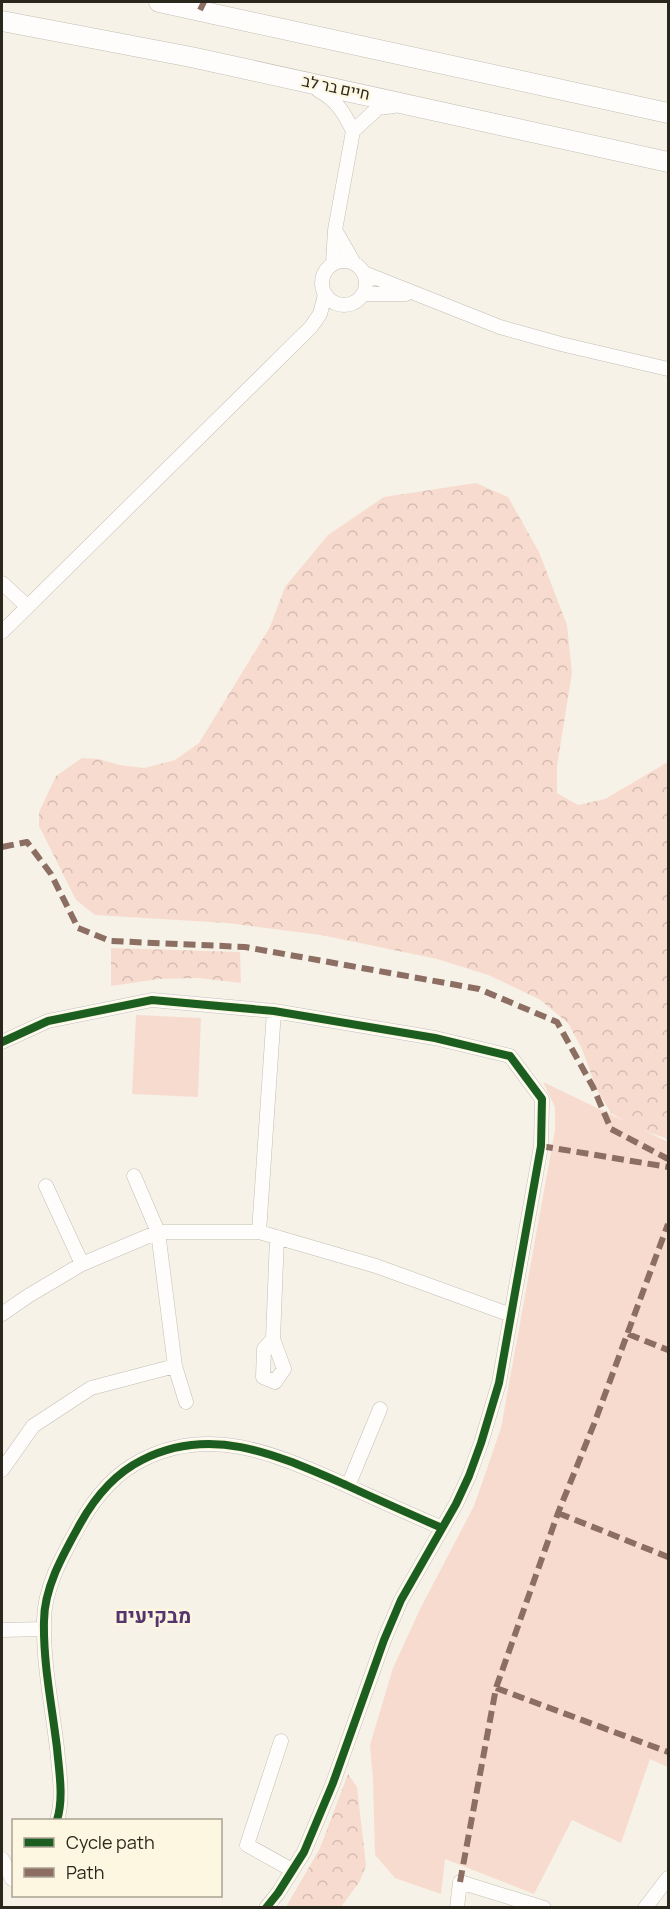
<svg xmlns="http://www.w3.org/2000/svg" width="670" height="1909" font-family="Manrope,Heebo,sans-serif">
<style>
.green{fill:#f8dbcf}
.forest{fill:url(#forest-crowns)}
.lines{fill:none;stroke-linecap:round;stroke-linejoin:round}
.street-casing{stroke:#c2beb5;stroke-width:15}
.secondary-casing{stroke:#c2beb5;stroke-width:21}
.street{stroke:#fefdfb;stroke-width:14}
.secondary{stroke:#fefdfb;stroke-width:20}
.quiet{stroke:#8d6e63;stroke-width:6;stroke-dasharray:12 6;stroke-linecap:butt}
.cycleway-casing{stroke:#fdf6e1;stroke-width:11}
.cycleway{stroke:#1b5e20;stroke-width:8}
.labels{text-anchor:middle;stroke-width:4.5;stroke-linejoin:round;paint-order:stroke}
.street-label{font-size:16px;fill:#2a271d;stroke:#fdf6e1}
.quarter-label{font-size:20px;font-weight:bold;fill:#56356f;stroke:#fdf6e1}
</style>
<defs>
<pattern id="forest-crowns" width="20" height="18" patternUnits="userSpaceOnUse" patternTransform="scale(1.5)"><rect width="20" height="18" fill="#f8dbcf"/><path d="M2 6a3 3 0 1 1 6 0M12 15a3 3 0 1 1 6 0" fill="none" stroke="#d5bcb1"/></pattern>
</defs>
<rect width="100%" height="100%" fill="#f7f2e7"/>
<!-- green -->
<path class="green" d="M136 1015 201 1018 198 1097 132 1094Z
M543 1082 668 1142V1767L650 1759 621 1843 572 1820 534 1894 445 1859 441 1894 395 1878 375 1855 373 1780 370 1745 393 1668 420 1609 474 1506 501 1428 555 1130V1107Z"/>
<!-- forest -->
<path class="forest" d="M476 483 508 497 539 552 567 625 572 673 557 766V793L578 805 605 799 668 762V1139L636 1128 611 1113 597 1090 582 1049 568 1023 539 999 488 975 437 959 321 935 227 923 95 915 76 900 39 826V812L56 776 82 758 99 759 119 765 144 768 175 760 199 743 270 627 285 587 328 535 384 497Z
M111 948 240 952 241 983 198 978 159 979 111 986Z
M348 1774 357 1787 366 1865 360 1881 341 1907H286L320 1848Z"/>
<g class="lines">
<!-- street casing -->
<g class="street-casing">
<path id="street" d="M318 90C337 100 344 113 353 131L378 108 394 106
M335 230 354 263
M322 283a22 22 0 1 1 44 0a22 22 0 1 1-44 0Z
M333 263 335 230 353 131
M364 273 500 327 561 344 668 369
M363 294H406
M2 583 27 606
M2 632 311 327 320 314 325 295
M2 1042 48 1021 152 1000 274 1011 435 1038 510 1056 542 1099 541 1146 499 1383 481 1443 469 1476 456 1504 401 1600 384 1640 333 1783 304 1852 278 1893 266 1908
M46 1186 82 1264
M259 1232 274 1011
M2 1314 28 1296 82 1264 158 1232H259L376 1266 511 1315
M273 1339 284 1369 275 1382 263 1377 264 1349 273 1339 277 1237
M175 1366 186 1402
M2 1470 33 1426 91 1388 175 1366 158 1232 134 1176
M348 1486 380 1409
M2 1630 44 1629
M281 1741 247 1845 292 1870
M57 1820C64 1798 59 1771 57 1748 52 1706 43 1663 44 1621 44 1587 64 1553 80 1524 95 1497 114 1474 142 1460 213 1424 279 1456 346 1485 378 1500 410 1514 442 1528
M2 1859 12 1879
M457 1908 460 1882 544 1908
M645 1908 668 1878"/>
</g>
<!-- secondary casing -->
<g class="secondary-casing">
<path id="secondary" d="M159 2 668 113
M2 21 191 57 668 162"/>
</g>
<!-- street -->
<use href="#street" class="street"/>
<!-- secondary -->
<use href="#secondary" class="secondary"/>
<!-- quiet -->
<path class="quiet" d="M200 10 204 2
M2 847 27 842 51 874 78 928 110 941 245 947 479 989 557 1022 593 1087 611 1129 668 1159
M541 1146 668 1167
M628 1334 668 1350
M558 1513 668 1557
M496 1688 668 1752
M460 1882 496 1688 558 1513 594 1424 668 1224"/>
<!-- cycleway casing -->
<g class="cycleway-casing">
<path id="cycleway" d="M2 1042 48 1021 152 1000 274 1011 435 1038 510 1056 542 1099 541 1146 499 1383 481 1443 469 1476 456 1504 401 1600 384 1640 333 1783 304 1852 278 1893 266 1908
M57 1820C64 1798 59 1771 57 1748 52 1706 43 1663 44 1621 44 1587 64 1553 80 1524 95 1497 114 1474 142 1460 213 1424 279 1456 346 1485 378 1500 410 1514 442 1528"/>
</g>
<!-- cycleway -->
<use href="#cycleway" class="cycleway"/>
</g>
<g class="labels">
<!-- street labels -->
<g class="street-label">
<text transform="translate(336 87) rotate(12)" y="6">חיים בר לב</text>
</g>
<!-- quarter labels -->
<g class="quarter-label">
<text x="153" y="1623">מבקיעים</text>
</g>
</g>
<!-- border -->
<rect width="670" height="1909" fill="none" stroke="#2a271d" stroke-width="6"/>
<!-- legend -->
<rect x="12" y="1819" width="210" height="78" fill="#fdf6e1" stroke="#a9a393" stroke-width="1.5"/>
<rect x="24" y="1838" width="30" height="9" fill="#1b5e20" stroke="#a9a393" stroke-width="1.5"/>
<text x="66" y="1849" font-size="18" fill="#2a271d">Cycle path</text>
<rect x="24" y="1868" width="30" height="9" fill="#8d6e63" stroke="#a9a393" stroke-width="1.5"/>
<text x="66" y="1879" font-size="18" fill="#2a271d">Path</text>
</svg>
